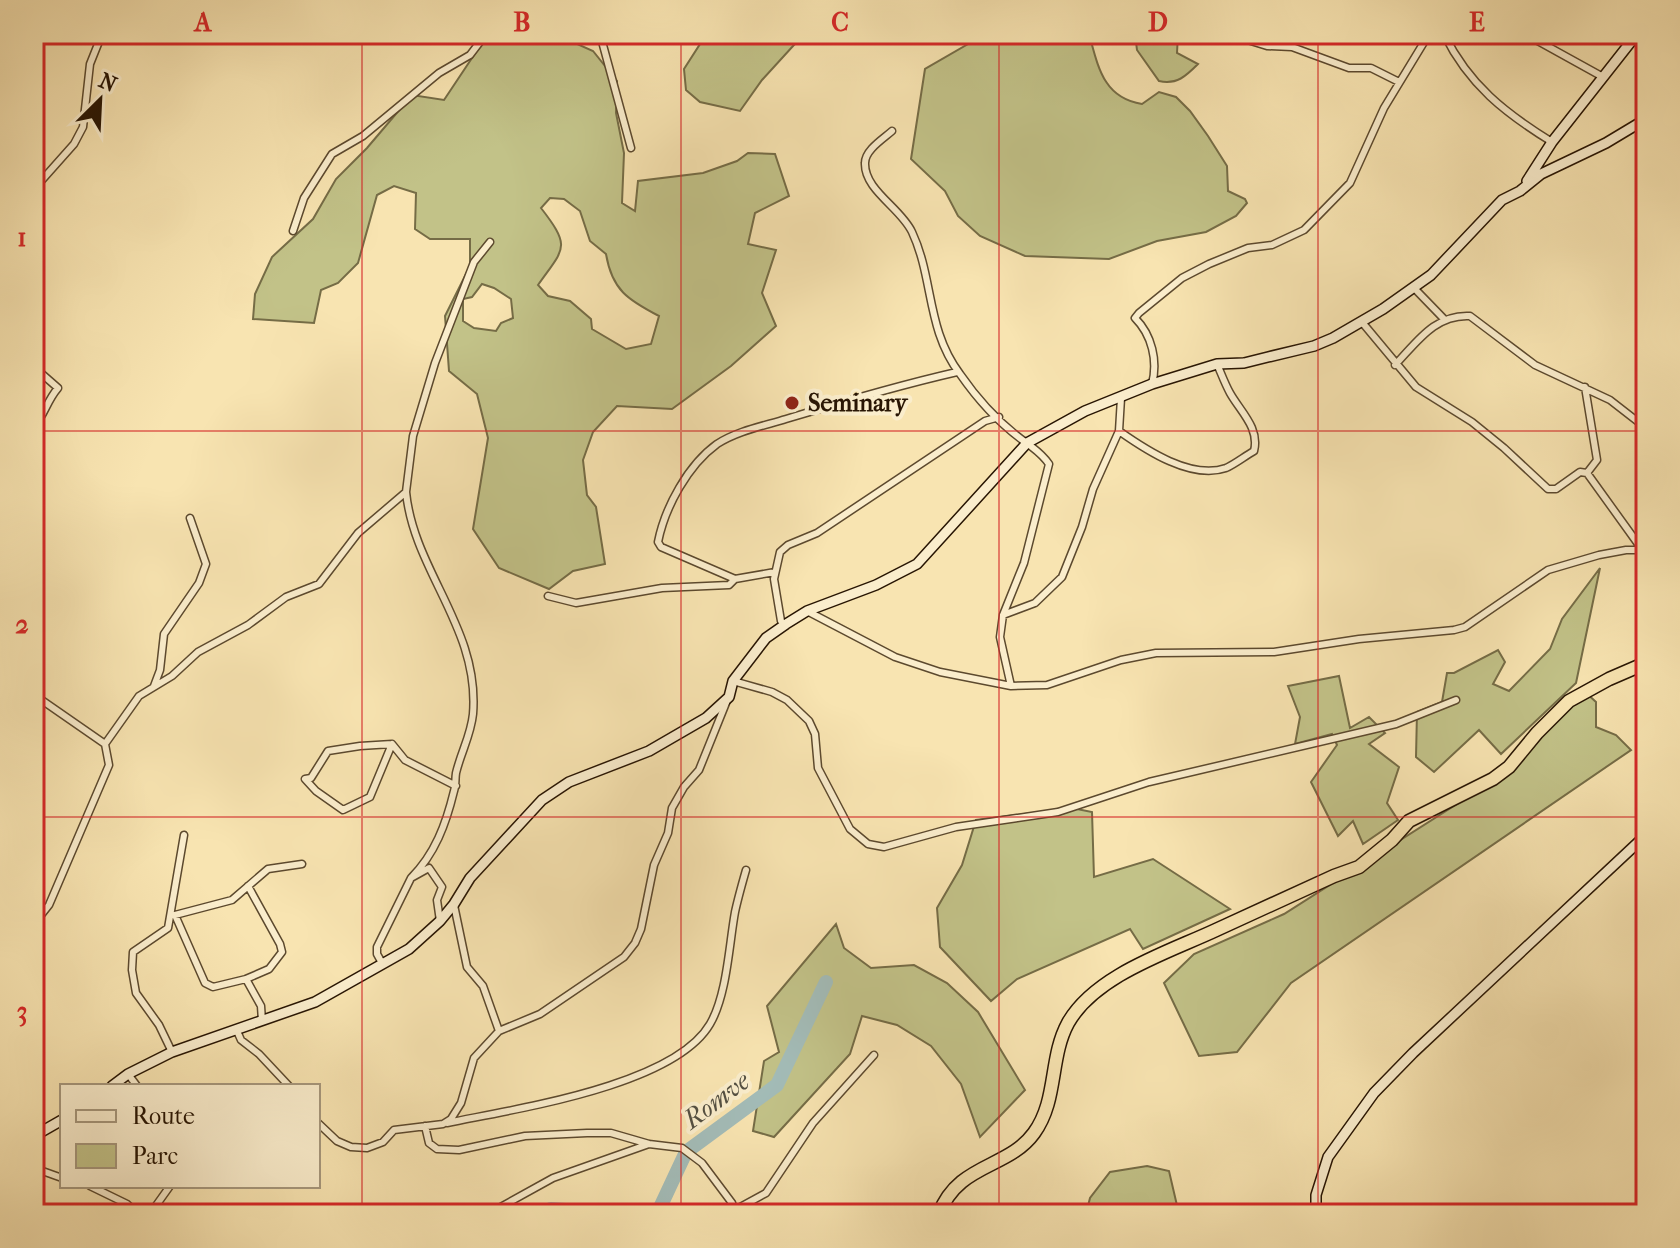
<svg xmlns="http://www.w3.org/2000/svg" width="1680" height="1248" font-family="'IM FELL French Canon',serif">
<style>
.green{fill:#c2c288;stroke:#756c46;stroke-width:2;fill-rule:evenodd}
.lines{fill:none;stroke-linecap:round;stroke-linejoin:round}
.river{stroke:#a3bcb8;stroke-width:14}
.street-casing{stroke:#5c492e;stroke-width:9}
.secondary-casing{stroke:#281503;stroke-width:12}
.highway-casing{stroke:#281503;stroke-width:15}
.street{stroke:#faedcc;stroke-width:6}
.secondary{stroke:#faedcc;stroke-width:9}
.highway{stroke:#f8e4b1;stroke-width:12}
.grid{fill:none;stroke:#d62828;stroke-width:2;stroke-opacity:0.55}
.poi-dot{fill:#8f2418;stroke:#faedcc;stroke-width:3}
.labels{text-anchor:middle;stroke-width:8;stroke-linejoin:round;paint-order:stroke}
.poi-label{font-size:24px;font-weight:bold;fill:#281503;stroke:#faedcc;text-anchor:start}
.water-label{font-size:26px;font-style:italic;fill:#534f42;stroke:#faedcc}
.neatline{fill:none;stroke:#d62828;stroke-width:3}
.grid-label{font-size:26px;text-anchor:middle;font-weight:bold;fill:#d62828}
</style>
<rect width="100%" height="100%" fill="#f8e4b1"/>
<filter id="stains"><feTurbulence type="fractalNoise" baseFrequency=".0025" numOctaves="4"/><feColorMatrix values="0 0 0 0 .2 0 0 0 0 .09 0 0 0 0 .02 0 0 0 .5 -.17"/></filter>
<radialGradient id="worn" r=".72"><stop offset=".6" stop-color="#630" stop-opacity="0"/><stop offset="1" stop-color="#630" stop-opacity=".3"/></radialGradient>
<!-- green -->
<path class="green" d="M488 34H555L593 51 617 81 616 113 624 153 622 203 635 211 638 181 703 173 737 161 748 153 775 154 789 196 755 213 748 244 776 250 762 293 776 326 731 366 672 409 617 406 593 432 583 460 587 495 596 507 605 564 573 571 549 589 499 568 473 529 488 438 477 394 449 371 445 316 470 266V239H430L415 229 416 193 394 186 377 195 358 263 338 283 321 290 314 323 253 319 255 294 272 257 313 219 336 179 367 148 412 95 444 100ZM550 198 564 199 580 211 590 241 606 254C612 290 628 300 659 316L651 344 626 349 592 329 591 319 570 301 548 296 538 285C564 248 572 248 541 208ZM482 284 494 288 511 299 513 318 501 323 496 331 474 328 463 321V299L472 297Z
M703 34H804L762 80 740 111 700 102 686 90 684 69 700 44Z
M1014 34H1089C1098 66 1103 98 1142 104L1159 92 1176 97 1190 111 1208 136 1227 166 1228 191 1245 199 1247 203 1236 216 1206 232 1157 241 1109 259 1025 256 980 236 958 216 945 191 911 159 925 69 982 36 1014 41Z
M1135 34H1178L1177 53 1198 64C1186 76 1177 85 1159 81L1137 50Z
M1600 568 1576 683 1501 754 1479 730 1434 772 1416 757 1417 712 1442 702 1447 673H1454L1498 650 1505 662 1493 684 1509 691 1550 649 1562 619Z
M1339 676 1350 728 1369 717 1385 733 1369 744 1399 767 1387 803 1398 820 1363 844 1353 821 1338 836 1311 782 1337 745 1332 734 1295 744 1300 717 1288 686Z
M1585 692 1596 702V727L1616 735 1631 750 1291 983 1237 1052 1199 1056 1164 983 1194 954 1284 914 1515 767 1554 713Z
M1072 808 1092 812 1094 877 1153 859 1230 909 1143 949 1130 929 1017 979 991 1001 940 947 937 908 962 865 976 820Z
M836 924 844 948 871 968 914 965 947 983 978 1012 1025 1090 980 1137 961 1084 931 1046 897 1025 862 1016 850 1054 774 1137 753 1131 764 1061 779 1052 767 1006Z
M1147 1166 1169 1171 1179 1214H1086L1090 1198 1110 1172Z"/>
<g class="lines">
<!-- river -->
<path class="river" d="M548 1214 551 1209 624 1214
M657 1214 686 1152 777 1085 826 982"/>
<!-- street casing -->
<g class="street-casing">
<path id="street" d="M600 34 631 148
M1228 34 1267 46 1292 47 1349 68H1371L1399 82
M1444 34C1469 85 1505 113 1552 142
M1525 34 1603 77
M892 131C883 139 865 150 865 163 864 190 901 208 912 232 934 279 926 329 960 374 978 400 1002 426 1028 444 1037 451 1042 454 1049 464L1024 563 1003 615 1000 637 1011 686
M34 189 74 144 83 127 90 64 102 34
M293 231 304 198 332 154 363 136 439 73 470 55 486 34
M1414 288 1444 319
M1361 321 1416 387 1472 422 1504 448 1548 489H1556L1580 472 1587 473 1597 460 1585 387
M1395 365C1417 342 1435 314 1470 316L1535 365 1610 400 1646 428
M34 367 58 388C46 402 45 415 34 426
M1152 384C1158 361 1152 335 1135 318L1139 313 1182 278 1209 264 1248 248 1272 245 1304 230 1350 183 1384 108 1429 34
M1119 431C1146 450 1191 480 1226 468 1235 464 1245 456 1254 451 1260 428 1240 411 1230 393 1225 384 1221 373 1217 364
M1587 473 1641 548
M406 492 413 436 435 363 474 262 490 242
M735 579 661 547 658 542C665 507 688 465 717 444 737 431 763 426 786 419 842 402 900 385 957 372
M548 596 576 603 662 588 729 585 735 579 775 572
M807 611 895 657 940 672 1011 686 1047 685 1121 660 1156 653 1274 652 1359 639 1454 630 1465 627 1548 570 1599 555 1626 550H1646
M1003 615 1035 603 1062 577 1082 527 1093 489 1119 431 1121 398
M786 624 781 621 774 579 780 552 788 545 817 533 985 421 999 417
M733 681 772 692 787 700 809 721 815 734 818 768 850 829 868 844 884 847 956 827 1058 812 1149 782 1396 724 1456 700
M154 686 160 670 164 634 199 583 206 564 190 518
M34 700 43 701 105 744 109 765 49 905 34 924
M105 744 139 696 172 676 198 652 248 625 286 597 319 584 358 533 406 492C414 572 480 628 473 714 471 735 461 752 456 773 455 779 456 785 454 791 446 824 435 854 411 878L429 868 442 887 437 900 440 921
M392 744 370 797 343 810 316 791 305 779 311 778 328 751 360 746Z
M392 744 405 760 456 786
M454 905 467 967 483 986 499 1031
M382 963 377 954V947L411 878
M246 979 269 969 282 952 280 944 248 886
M262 1021 261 1006 246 979 213 987 205 983 175 915 232 900 268 869 302 864
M237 1031 241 1040 259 1054 289 1086
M172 1052 159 1025 136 993 132 970 133 952 168 928 184 835
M128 1074 137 1086
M318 1123 337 1141 351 1147 367 1148 383 1142 394 1130 443 1124 451 1119 461 1103 474 1058 499 1031 540 1014 624 957 635 943 641 929 654 865 668 833 672 808 684 787 699 770 726 703
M447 1123C514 1109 674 1086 710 1024 727 995 729 945 735 912 738 898 742 884 746 870
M425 1126 429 1143 437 1149 459 1150 525 1136 587 1133H611L649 1144 682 1148 702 1163 732 1203 736 1214
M34 1168 62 1178
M90 1186 127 1204 138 1214
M735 1210 766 1193 813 1123 874 1055
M150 1214 170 1186
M488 1214 553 1178 649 1144"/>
</g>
<!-- secondary casing -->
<g class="secondary-casing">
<path id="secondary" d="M1527 181 1552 142 1637 34
M112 1086 128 1074 172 1052 315 1002 409 949 440 921 454 904 470 878 542 800 569 782 649 751 706 718 729 697 733 681 766 638 786 624 807 611 876 585 917 564 1027 443 1085 411 1152 384 1217 364 1244 363 1268 357 1314 346 1333 338 1383 309 1431 275 1502 200 1520 191 1541 174 1606 143 1646 119
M34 1136 62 1120
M1316 1214V1195L1328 1157 1374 1093 1413 1053 1646 835"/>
</g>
<!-- highway casing -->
<g class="highway-casing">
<path id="highway" d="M939 1214C958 1163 1008 1169 1034 1133 1058 1100 1049 1058 1068 1023 1095 975 1169 952 1216 930 1256 912 1295 894 1334 876L1359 867 1392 840 1409 821 1493 779 1509 767 1537 733 1569 701 1609 679 1646 663"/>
</g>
<!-- street -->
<use href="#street" class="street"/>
<!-- secondary -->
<use href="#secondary" class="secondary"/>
<!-- highway -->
<use href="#highway" class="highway"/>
</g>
<!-- grid -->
<path class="grid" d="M362 34V1214M681 34V1214M999 34V1214M1318 34V1214M34 431H1646M34 817H1646"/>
<!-- markers -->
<circle class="poi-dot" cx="792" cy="403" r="8"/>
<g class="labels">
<!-- poi labels -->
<g class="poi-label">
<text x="808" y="411">Seminary</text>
</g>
<!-- water labels -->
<g class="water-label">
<text transform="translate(716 1100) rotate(-37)" y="9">Romve</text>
</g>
</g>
<!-- margin -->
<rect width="1680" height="1248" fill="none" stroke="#f8e4b1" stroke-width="88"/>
<!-- legend -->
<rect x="60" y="1084" width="260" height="104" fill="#faedcc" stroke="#a6977c" stroke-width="2"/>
<rect x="76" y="1110" width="40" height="12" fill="#faedcc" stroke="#a6977c" stroke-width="2"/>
<text x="132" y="1124" font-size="24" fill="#281503">Route</text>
<rect x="76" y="1144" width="40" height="24" fill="#c2c288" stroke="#a6977c" stroke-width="2"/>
<text x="132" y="1164" font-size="24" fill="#281503">Parc</text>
<!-- north arrow -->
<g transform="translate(100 100) rotate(24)" stroke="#faedcc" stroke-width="6" paint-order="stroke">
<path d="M0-6L14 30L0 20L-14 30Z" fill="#281503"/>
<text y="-12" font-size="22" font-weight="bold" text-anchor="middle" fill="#281503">N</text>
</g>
<rect x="44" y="44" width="1592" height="1160" class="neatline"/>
<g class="grid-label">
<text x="203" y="31">A</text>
<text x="522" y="31">B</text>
<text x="840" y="31">C</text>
<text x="1158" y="31">D</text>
<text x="1477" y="31">E</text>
<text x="22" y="246">1</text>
<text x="22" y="633">2</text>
<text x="22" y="1020">3</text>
</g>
<rect width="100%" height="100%" filter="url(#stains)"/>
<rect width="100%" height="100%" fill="url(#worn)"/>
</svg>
